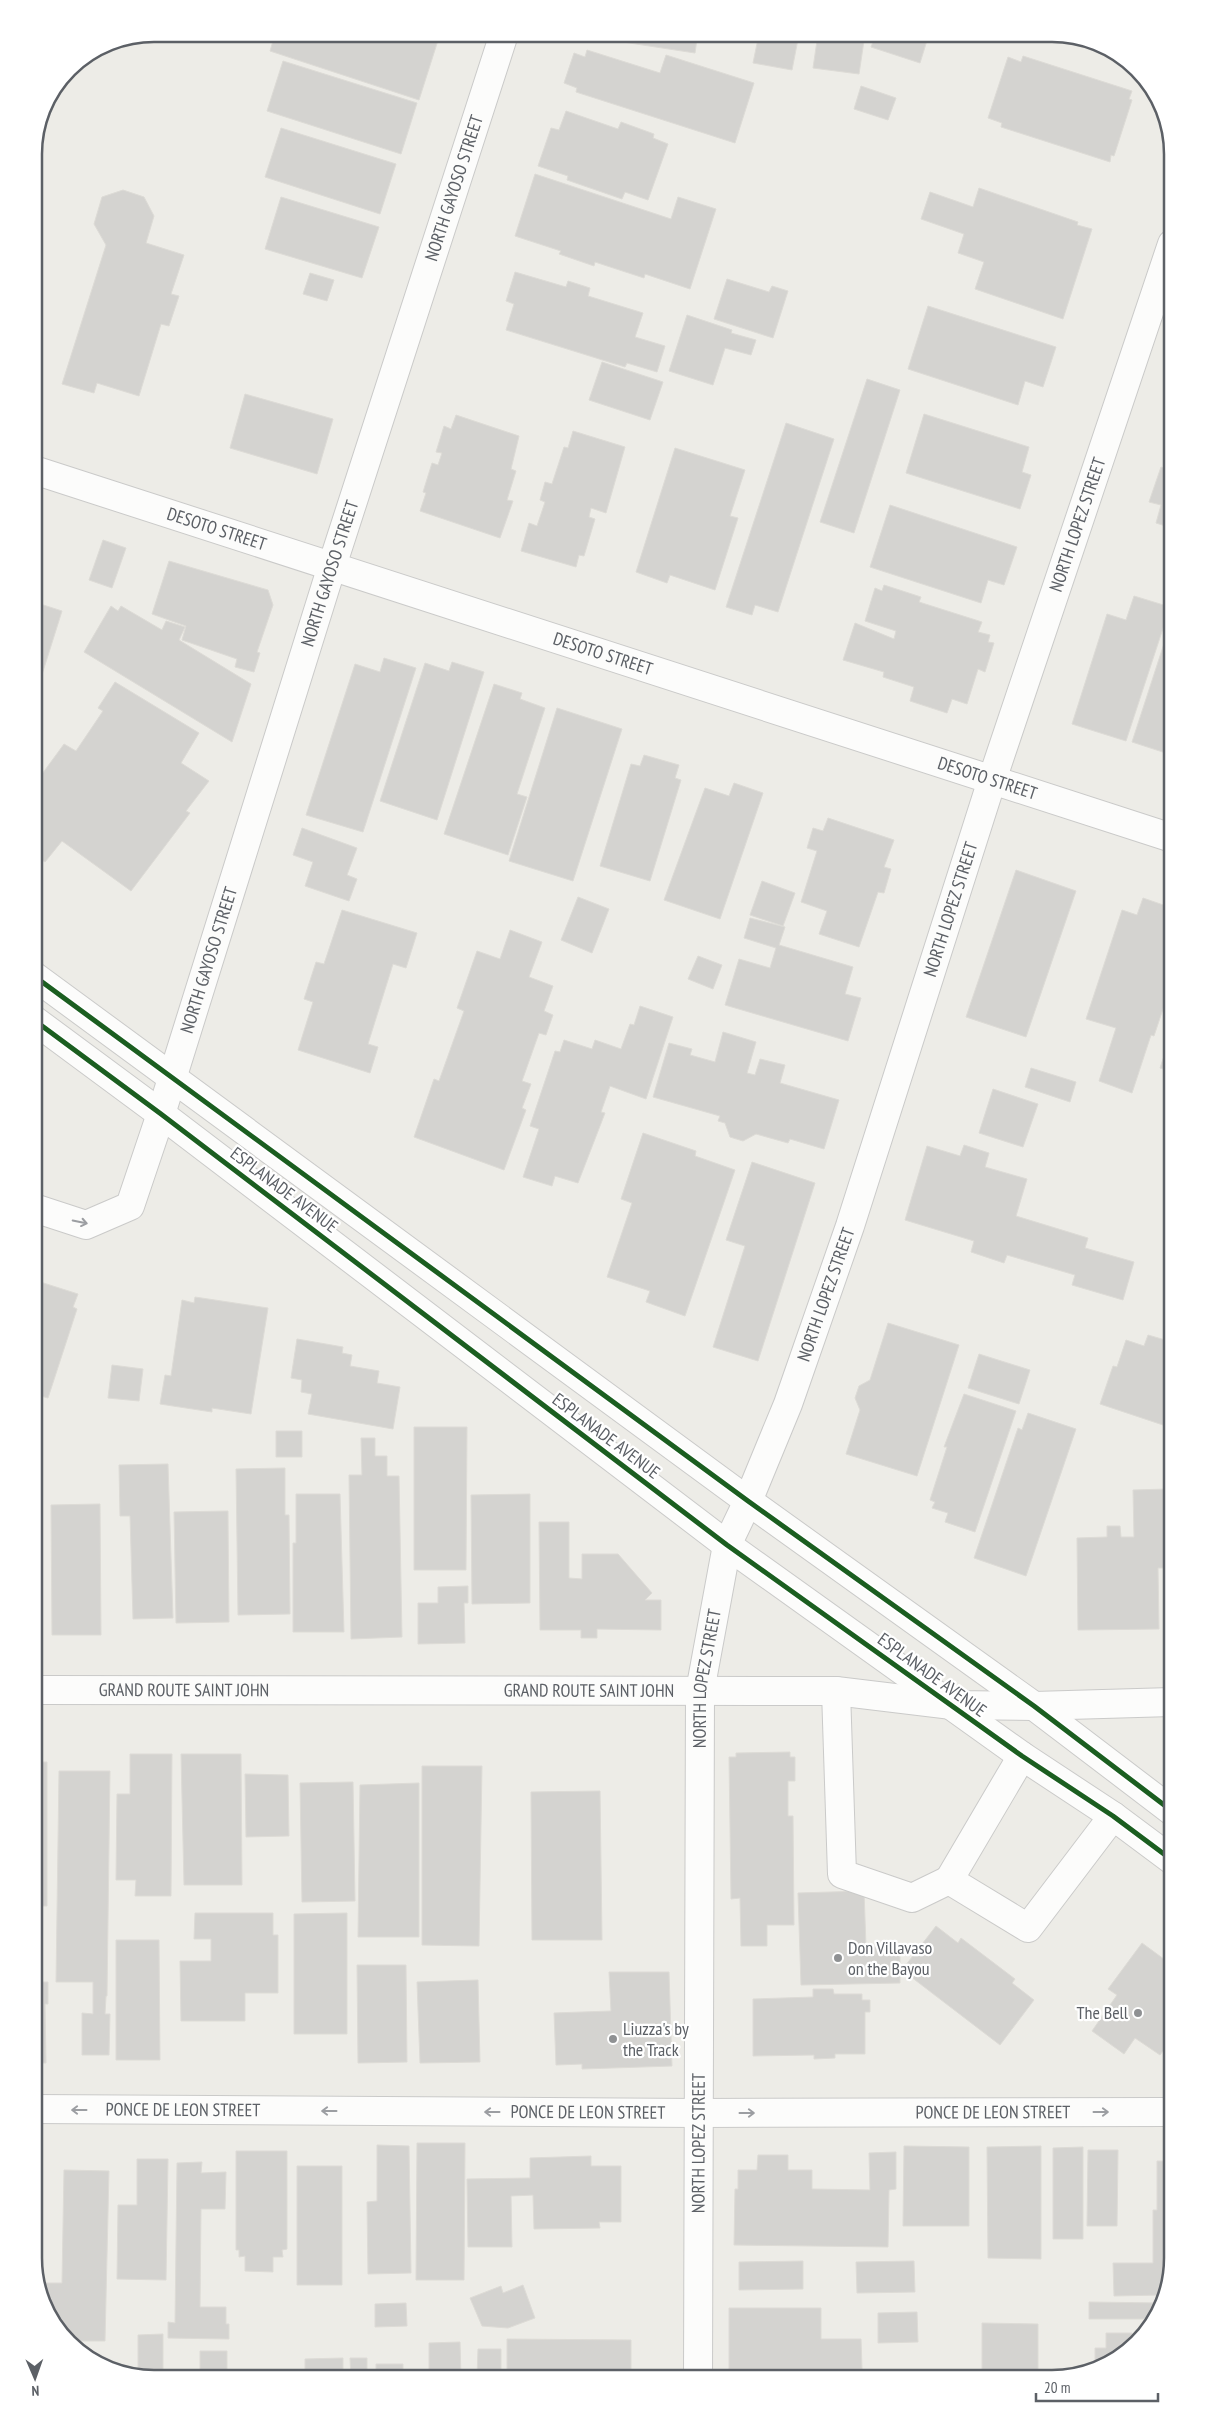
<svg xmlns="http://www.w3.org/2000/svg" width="1206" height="2413" font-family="'PT Sans Narrow',sans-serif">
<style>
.building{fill:#d4d3d0;stroke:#dddbd6}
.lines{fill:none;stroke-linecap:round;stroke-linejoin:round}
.minor-casing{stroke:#cacac9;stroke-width:30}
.minor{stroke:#fcfcfb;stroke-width:28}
.cycleway-casing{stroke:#fff;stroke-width:8}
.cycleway{stroke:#1b5e20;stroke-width:5}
.oneway{stroke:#9c9ea2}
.poi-dot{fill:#8f9193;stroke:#fff;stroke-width:2}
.labels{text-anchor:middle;stroke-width:4.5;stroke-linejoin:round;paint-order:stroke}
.street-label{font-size:18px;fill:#5c6066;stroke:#fff}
.poi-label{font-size:18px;fill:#5c6066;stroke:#fff;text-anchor:start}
.rim{fill:none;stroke:#5c6066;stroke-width:2.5}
</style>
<rect width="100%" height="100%" fill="#edece7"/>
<!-- building -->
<path class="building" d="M275 34H440L419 100 270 51Z
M585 34H663L697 39 695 53 584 36Z
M759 34H799L792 70 753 63Z
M818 34H865L859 74 813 68Z
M876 34H929L920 63 871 47Z
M1052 34H1060L1088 45 1087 46Z
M587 50 660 73 666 55 754 83 735 143 576 92 577 88 564 83 574 53 585 57Z
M1023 56 1132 91 1129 99 1132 100 1114 156 1111 155 1110 162 1001 127 1002 123 988 118 1008 57 1021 62Z
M283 61 417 103 401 154 267 111Z
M861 86 896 98 888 120 854 109Z
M566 111 618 129 621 122 654 134 653 138 668 144 648 200 625 192 622 199 567 180 568 176 538 166 551 128 559 130Z
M281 128 396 164 380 214 265 177Z
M535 174 671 219 678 197 716 209 690 289 645 274 644 278 595 262 594 266 559 254 561 251 515 236Z
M979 188 1078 222 1077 225 1092 229 1063 319 975 289 984 262 958 253 964 234 921 219 930 192 973 207Z
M123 190 144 197 154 216 146 243 184 255 171 294 179 296 169 326 161 324 139 396 97 383 94 393 62 384 106 245 94 224 102 197Z
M281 197 379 227 362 278 265 249Z
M515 272 566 287 568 281 590 288 588 296 643 313 635 337 665 346 657 372 627 363 625 367 506 330 514 304 506 301Z
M310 273 334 280 327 301 303 294Z
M727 279 769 292 772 286 788 291 773 338 714 319Z
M928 306 1056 347 1043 387 1025 381 1018 405 908 369Z
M687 315 732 330 731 333 756 340 751 355 725 348 713 385 669 371Z
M602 362 663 382 650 420 589 400Z
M867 379 900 390 854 533 820 522Z
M245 394 333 419 317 474 230 448Z
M924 414 1029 447 1022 472 1031 475 1020 509 906 473Z
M456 415 519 436 511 469 516 471 507 500 513 501 500 538 420 511 426 493 423 492 432 463 438 465 442 453 436 452 444 426 451 429Z
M786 423 834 439 778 612 755 605 752 615 726 607Z
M573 431 625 447 606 513 591 508 589 517 595 519 584 556 579 555 576 567 521 551 529 523 537 526 545 502 540 500 545 482 552 484 564 447 568 448Z
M675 448 745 470 730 516 738 518 715 590 670 575 667 583 636 572Z
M1161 467 1172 471V528L1156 523 1161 505 1149 502Z
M890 505 1017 547 1004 585 988 580 981 603 870 567Z
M103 540 126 548 112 588 89 580Z
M169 561 268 590 273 605 257 652 260 653 254 672 235 667 237 659 182 640 186 626 152 614Z
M884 585 921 597 919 602 982 622 978 632 990 635 988 642 994 643 985 672 978 669 967 704 952 699 947 713 910 701 914 687 883 677 884 672 843 660 855 623 894 639 896 631 865 621 875 588 882 591Z
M1134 596 1170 607 1126 741 1072 724 1107 614 1126 620Z
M34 602 62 611 34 700Z
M111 606 118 611 121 606 162 630 166 621 185 627 179 640 251 684 232 742 84 652Z
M1172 619V755L1132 742Z
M384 658 416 668 363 832 306 815 355 664 380 672Z
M452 662 484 672 437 820 380 801 425 663 449 671Z
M115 682 199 733 181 763 209 781 186 811 190 813 131 891 62 841 45 862 34 854V785L64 744 76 751 103 711 98 708Z
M494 684 522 693 520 699 545 708 517 794 527 797 508 855 444 834Z
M557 708 622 729 573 881 509 861Z
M644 755 679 765 675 778 681 780 650 881 600 866 631 764 640 766Z
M734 783 763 793 720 919 664 900 705 788 729 796Z
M828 818 894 840 884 867 891 869 884 893 878 892 859 947 819 934 827 911 801 902 817 851 807 848 813 828 823 831Z
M302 828 357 848 347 875 357 879 349 901 305 886 313 862 293 855Z
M1016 870 1076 891 1026 1037 966 1017Z
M762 881 795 893 783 926 750 915Z
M578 897 609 909 592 953 561 940Z
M1143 898 1172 908V982L1154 1036 1151 1035 1132 1093 1099 1081 1116 1028 1086 1019 1122 910 1137 915Z
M342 910 417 933 406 968 393 964 368 1044 378 1047 370 1073 298 1050 313 1002 304 999 316 962 324 964Z
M750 918 785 927 779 945 853 967 845 994 861 998 848 1041 725 1005 739 959 770 968 776 948 744 938Z
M510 930 542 942 529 977 553 986 544 1011 553 1015 546 1035 539 1033 522 1081 531 1084 522 1108 526 1110 504 1170 414 1137 434 1079 439 1081 464 1011 457 1008 477 951 500 959Z
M698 956 722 965 713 989 688 979Z
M640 1006 673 1017 646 1099 610 1086 601 1112 605 1113 578 1183 555 1176 552 1186 523 1177 539 1129 530 1126 555 1051 560 1052 564 1040 592 1049 595 1040 621 1049 630 1024 634 1025Z
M723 1032 756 1042 747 1073 755 1075 760 1059 785 1065 780 1083 839 1100 824 1149 790 1139 788 1143 756 1134 743 1141 730 1137 725 1123 718 1121 720 1116 653 1097 669 1043 692 1049 690 1055 715 1062Z
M1172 1032V1072L1160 1068Z
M1031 1068 1076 1082 1070 1102 1025 1087Z
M993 1089 1038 1104 1023 1147 979 1133Z
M643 1133 696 1151 695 1156 735 1170 685 1316 646 1302 650 1291 607 1277 632 1203 621 1199Z
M964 1145 989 1153 985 1167 1027 1179 1016 1216 1088 1238 1085 1248 1134 1262 1123 1300 1072 1285 1075 1275 1007 1255 1004 1263 971 1252 974 1241 905 1220 927 1146 960 1156Z
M752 1162 815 1183 758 1361 713 1347 745 1246 726 1240Z
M34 1280 78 1294 73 1307 77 1309 48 1398 34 1394Z
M195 1297 268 1308 251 1414 212 1408V1412L160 1404 165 1375 171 1376 182 1300 194 1303Z
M888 1323 959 1345 917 1476 846 1454 860 1410 855 1398 859 1386 870 1380Z
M1148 1335 1172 1342V1428L1100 1404 1113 1366 1117 1367 1126 1340 1144 1346Z
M297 1339 343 1347 342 1353 352 1355 350 1366 379 1371 377 1383 400 1387 393 1429 308 1414 312 1394 301 1392 302 1380 291 1378Z
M979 1354 1030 1370 1019 1404 968 1388Z
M112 1365 143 1369 139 1401 108 1398Z
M964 1394 1016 1411 975 1532 945 1522 948 1513 932 1508 935 1502 930 1500 947 1447H944Z
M1028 1413 1076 1429 1026 1576 974 1558 1018 1428 1022 1430Z
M414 1427H467L466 1570H414Z
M276 1431H302V1457H276Z
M361 1438H375V1456H387V1476H399L402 1637 351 1639 349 1475H362Z
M168 1464 173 1618 133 1619 130 1516H120L119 1465Z
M285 1468V1515H289L290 1614 238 1615 236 1469Z
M1168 1489V1537H1172V1568H1158L1159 1629 1078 1630 1077 1538 1107 1537V1526H1120L1121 1537H1134L1133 1490Z
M296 1494H340L344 1632H293V1543H296Z
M530 1494V1603L472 1604 471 1495Z
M34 1504H36L37 1635H34Z
M100 1504 101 1635H52L51 1505Z
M228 1511 229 1622 176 1623 174 1512Z
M539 1522H569V1578L582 1579V1554H618L652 1593 645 1600H661V1630L597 1629V1638H581V1630H540Z
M468 1586V1603H464L465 1643 418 1644V1603H438V1587Z
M790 1752V1757H795V1781H788V1816H793L794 1925H767V1946H741L740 1898 731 1899 729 1757H736V1753Z
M130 1754H172L171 1896H135L136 1880H116L117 1794H130Z
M181 1754H241L242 1885H184Z
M34 1762H47V1906H34Z
M422 1766H482L479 1946 422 1945Z
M59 1771H110L107 1996H106L105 2014H110L109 2055H82V2013L93 2014V1982H56Z
M245 1774 288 1775 289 1836 246 1837Z
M353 1782 355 1901 302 1902 300 1783Z
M419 1783V1937H358L360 1785Z
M600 1791 602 1940H532L531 1792Z
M864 1891 866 1947H900V1983L801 1985 798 1893Z
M195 1913H273V1935H278V1993H245V2021H181L180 1961H211V1939H194Z
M347 1913V2034H294V1914Z
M936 1926 958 1943 961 1938 1015 1979 1012 1983 1034 2000 1000 2045 902 1970Z
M116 1940H159L160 2060H116Z
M1142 1943 1172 1965V2039L1160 2055 1135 2038 1124 2054 1092 2031 1117 1995 1108 1989Z
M357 1965H406L407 2062 358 2063Z
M609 1972H669L672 2066 582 2069V2064L556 2065 554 2013 611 2011Z
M478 1980 480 2062 420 2063 417 1982Z
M34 1982H48V2004H45L46 2063H34Z
M813 1989H833L834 1994H862V2000H870V2012H865V2054H835V2058L814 2059V2055L753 2056V1999L813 1997Z
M417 2143H465L464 2280H416Z
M377 2145 409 2146 411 2273 368 2274 367 2202 377 2201Z
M904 2146 969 2147V2226H903Z
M1041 2146V2259L988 2258 987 2147Z
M1083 2147V2239H1053V2148Z
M1088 2150H1118L1117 2226H1087Z
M236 2151H287V2249L282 2250 283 2257H273V2272L245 2271V2256L239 2257V2250H236Z
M896 2152V2189L889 2190 888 2247 734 2245 735 2189H738V2170H757L758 2155H788V2170H812V2189L870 2190 869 2153Z
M591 2156V2166H621V2222H599L600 2228 534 2229 533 2195 511 2196 512 2247H468L467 2179 530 2178V2158Z
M137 2159H168L166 2280 117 2279 118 2205H137Z
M1157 2161H1172V2259L1161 2295 1114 2296 1113 2263H1153V2210H1157Z
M202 2162 201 2173 226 2172 225 2209H201L200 2307H226V2324H229V2339L168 2338V2322L175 2323 177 2163Z
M297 2166H342V2285H297Z
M64 2170 109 2171 105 2341H72L62 2328V2319L54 2318 43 2304 41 2283H62Z
M803 2261V2289L739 2290V2262Z
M914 2261 915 2292 857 2293 856 2262Z
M523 2285 535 2318 508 2328 482 2326 470 2298 501 2286 503 2293Z
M1089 2302 1159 2303 1154 2319H1089Z
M406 2303 407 2326 375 2327V2304Z
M729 2308H821V2339H861L862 2369H729Z
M917 2312 918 2342 878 2343V2313Z
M982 2323 1038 2324V2379H982Z
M1106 2333H1132V2342L1095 2371V2348H1106Z
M163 2334V2379H147L138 2376V2335Z
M507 2339 631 2340V2379H507Z
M460 2342 461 2379H429V2343Z
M478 2349H501V2378H477Z
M200 2351H227V2379H200Z
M343 2358V2376H334V2379H305V2359Z
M350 2358H367V2373H373V2379H351Z
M376 2364H403V2379H376Z"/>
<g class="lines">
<!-- minor casing -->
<g class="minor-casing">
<g id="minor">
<path id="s1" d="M34 470 1172 838"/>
<path d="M34 976 748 1501 1034 1706 1172 1811"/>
<path d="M34 1020 161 1114 727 1545 1022 1756 1113 1816 1172 1860"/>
<path id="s2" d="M34 1208 86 1225 130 1206 161 1114 332 566 504 34"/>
<path id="s3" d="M34 1690 836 1691 952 1705 1034 1706 1172 1702"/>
<path d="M836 1691 842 1874 912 1898 949 1880 1028 1928 1113 1816"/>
<path d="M949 1880 1022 1756"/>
<path id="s4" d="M34 2109 698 2113 1172 2112"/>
<path id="s5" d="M698 2379 700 1691 727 1545 748 1501 788 1404 850 1226 992 780 1172 244"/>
</g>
</g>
<!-- minor -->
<use href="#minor" class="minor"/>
<!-- cycleway casing -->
<g class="cycleway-casing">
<path id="cycleway" d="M34 976 748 1501 1034 1706 1172 1811
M34 1020 161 1114 727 1545 1022 1756 1113 1816 1172 1860"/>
</g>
<!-- cycleway -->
<use href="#cycleway" class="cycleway"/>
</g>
<!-- one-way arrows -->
<defs><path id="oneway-shaft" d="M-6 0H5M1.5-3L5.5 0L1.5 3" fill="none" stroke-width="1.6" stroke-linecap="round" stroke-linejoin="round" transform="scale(1.25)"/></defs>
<g class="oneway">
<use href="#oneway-shaft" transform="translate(80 1222) rotate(12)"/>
<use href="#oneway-shaft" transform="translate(79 2110) rotate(-180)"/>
<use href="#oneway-shaft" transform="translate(329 2111) rotate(-180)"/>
<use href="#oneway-shaft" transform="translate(492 2112) rotate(-180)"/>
<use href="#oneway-shaft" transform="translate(1101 2112)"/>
<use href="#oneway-shaft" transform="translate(747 2113)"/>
</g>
<!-- markers -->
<g class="poi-dot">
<circle cx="838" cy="1958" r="5"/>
<circle cx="1138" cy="2013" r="5"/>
<circle cx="613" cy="2039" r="5"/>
</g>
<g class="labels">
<!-- street labels -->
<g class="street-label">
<text dy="6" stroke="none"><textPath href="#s2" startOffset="1171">NORTH GAYOSO STREET</textPath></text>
<text dy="6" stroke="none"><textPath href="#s5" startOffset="1916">NORTH LOPEZ STREET</textPath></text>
<text dy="6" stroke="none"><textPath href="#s1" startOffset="192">DESOTO STREET</textPath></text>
<text dy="6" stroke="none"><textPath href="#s2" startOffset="766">NORTH GAYOSO STREET</textPath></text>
<text dy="6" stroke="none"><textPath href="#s1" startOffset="598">DESOTO STREET</textPath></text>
<text dy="6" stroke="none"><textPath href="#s1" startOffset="1002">DESOTO STREET</textPath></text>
<text dy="6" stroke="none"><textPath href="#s5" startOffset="1511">NORTH LOPEZ STREET</textPath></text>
<text dy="6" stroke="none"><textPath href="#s2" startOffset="361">NORTH GAYOSO STREET</textPath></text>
<text transform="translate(284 1190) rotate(37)" y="6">ESPLANADE AVENUE</text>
<text dy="6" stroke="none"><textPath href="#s5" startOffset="1106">NORTH LOPEZ STREET</textPath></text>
<text transform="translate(606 1436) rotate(37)" y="6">ESPLANADE AVENUE</text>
<text transform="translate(932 1675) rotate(36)" y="6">ESPLANADE AVENUE</text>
<text dy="6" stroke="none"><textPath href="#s5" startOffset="701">NORTH LOPEZ STREET</textPath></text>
<text dy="6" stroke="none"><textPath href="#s3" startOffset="150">GRAND ROUTE SAINT JOHN</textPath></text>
<text dy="6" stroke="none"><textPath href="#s3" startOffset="555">GRAND ROUTE SAINT JOHN</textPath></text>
<text dy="6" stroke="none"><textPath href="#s4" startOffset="149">PONCE DE LEON STREET</textPath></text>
<text dy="6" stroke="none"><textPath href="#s4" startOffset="554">PONCE DE LEON STREET</textPath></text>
<text dy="6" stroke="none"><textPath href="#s4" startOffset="959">PONCE DE LEON STREET</textPath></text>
<text dy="6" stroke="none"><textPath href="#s5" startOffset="236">NORTH LOPEZ STREET</textPath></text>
</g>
<!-- poi labels -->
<g class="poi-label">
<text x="848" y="1954">Don Villavaso<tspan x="848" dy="21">on the Bayou</tspan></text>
<text x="1128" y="2019" text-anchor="end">The Bell</text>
<text x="623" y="2035">Liuzza's by<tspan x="623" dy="21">the Track</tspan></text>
</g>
</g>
<!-- crop -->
<path d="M0 0H1206V2413H0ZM154 42H1052A112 112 0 0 1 1164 154V2258A112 112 0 0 1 1052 2370H154A112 112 0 0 1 42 2258V154A112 112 0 0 1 154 42Z" fill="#fff" fill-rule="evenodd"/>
<path class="rim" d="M154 42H1052A112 112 0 0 1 1164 154V2258A112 112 0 0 1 1052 2370H154A112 112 0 0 1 42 2258V154A112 112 0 0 1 154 42Z"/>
<!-- north arrow -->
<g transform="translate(35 2378) rotate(178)" stroke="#ffffff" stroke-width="4" paint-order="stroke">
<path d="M0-4L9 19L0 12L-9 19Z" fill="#5c6066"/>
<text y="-8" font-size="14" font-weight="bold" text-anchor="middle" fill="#5c6066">N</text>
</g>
<!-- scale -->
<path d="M1036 2393v8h122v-8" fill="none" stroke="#5c6066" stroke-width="2.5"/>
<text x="1044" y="2393" font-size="15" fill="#5c6066" stroke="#ffffff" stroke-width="4" paint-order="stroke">20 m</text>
</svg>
